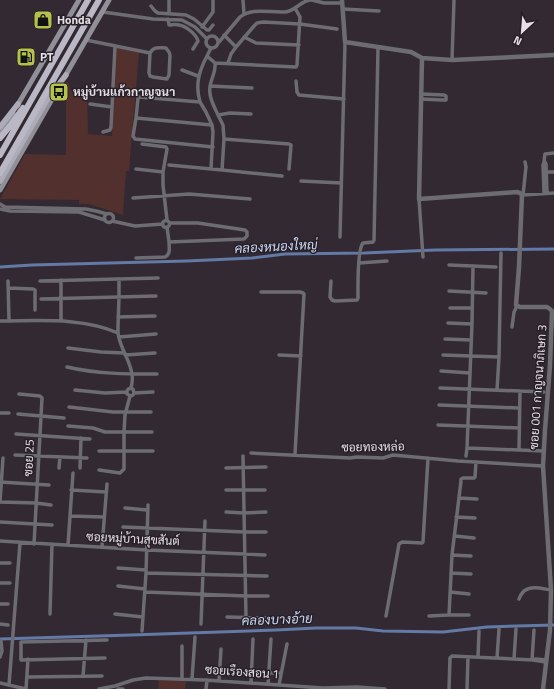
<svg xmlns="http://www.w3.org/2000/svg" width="554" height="689" font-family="'Titillium Web',Sarabun,sans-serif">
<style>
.green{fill:#52302d}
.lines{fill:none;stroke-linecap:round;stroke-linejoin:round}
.canal{stroke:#627aa5;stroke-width:3}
.minor{stroke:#6d6c72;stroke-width:3.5}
.tertiary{stroke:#6d6c72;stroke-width:4.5}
.secondary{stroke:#919099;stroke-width:5}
.primary{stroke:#adabb7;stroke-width:5.5}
.trunk{stroke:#bab8c5;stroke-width:6}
.labels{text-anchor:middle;stroke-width:3;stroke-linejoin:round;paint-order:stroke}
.poi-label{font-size:12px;font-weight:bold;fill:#e5e0e6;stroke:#282029;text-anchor:start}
.street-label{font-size:12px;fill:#e5e0e6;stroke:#282029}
.water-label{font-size:13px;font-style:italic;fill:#c9d8f3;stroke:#282029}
</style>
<rect width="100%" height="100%" fill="#322933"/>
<!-- green -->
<path class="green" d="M116 48 139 52 129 171H126L123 215 89 204H79V200L0 199 25 154 66 155V82H68L71 91 81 96 87 90 88 134 112 136Z
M159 680 186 681 185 689H158Z"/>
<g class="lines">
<!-- canal -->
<path class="canal" d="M0 267 32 265 187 261 252 258 285 254 364 253 435 250 554 249
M0 639 131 635 276 630 316 628H356L383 631 443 632 487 627 554 625"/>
<!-- minor -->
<path class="minor" d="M243 0 244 14
M312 0 324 3H342
M151 6 155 11 158 13 186 15 194 19 207 30H209L213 25
M343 9 379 11
M103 12 153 19 182 20 195 27 207 39
M169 14V0
M168 19 169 25C172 25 175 24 179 25 186 26 196 34 198 41L193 49
M202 27 213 12V0
M224 35 236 47
M206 42a6 6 0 1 1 12 0a6 6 0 1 1-12 0Z
M244 37 256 43 299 45
M86 40 150 53 149 73 150 76 153 77 167 79 169 75 170 55 169 52 166 48C159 48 154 46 150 53
M219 42 240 17C252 7 270 13 285 12 295 11 301 1 310 0
M211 48 207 56 215 63 296 67 297 65 300 17 295 8
M207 56C199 71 195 85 200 102L139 97 138 98 136 118 212 125 213 132 211 169
M452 60 454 0
M215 63C216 70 213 75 211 82 207 94 213 104 218 115L230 113 251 114
M228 63 231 54 236 47 254 26 257 23 263 22 300 24 337 29
M182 70 198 76
M296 81 297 92 299 95 344 99
M210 86 252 88
M421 99 443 100H446V96L444 95 421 94
M200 102 206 112 212 125
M90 104 112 107
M218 115 223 125 224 139 289 144 291 145 289 169
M136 118 133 136 135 139 213 147
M103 132 110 130 111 127 115 46
M224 139 222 170 282 176
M142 144 166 147 167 149 163 172V185L167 220
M545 162 546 164 547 193
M169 165 222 170
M136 169 163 172
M545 172H554
M301 181 341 183
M544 193 543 165C545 161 544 158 545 154L554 153
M523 195 526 167 525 162
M523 195 554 193
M133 198 189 194 250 199
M419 199 423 257
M0 204 5 207 86 209 96 211 107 214
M0 209 10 211 79 212 105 220
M104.5 218a4.5 4.5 0 1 1 9 0a4.5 4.5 0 1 1-9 0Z
M162.5 224a3.5 3.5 0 1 1 7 0a3.5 3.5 0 1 1-7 0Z
M112 221 135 226 163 224
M167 227 169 242 244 239 247 236V232L245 230 198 223H170
M340 237 345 42
M136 258 165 257C171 254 169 248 169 242
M359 263 387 261
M449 265 496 267
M8 281 9 321
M40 281 158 278
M331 281 330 297 332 300 335 301 357 300 358 298C358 287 357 250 363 243L373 242 374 240 378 48
M9 288 33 289 35 290V310
M449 291 486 293
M261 292H300L303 293 304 294 295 454
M41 299 156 296
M450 308H471
M118 317 155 316
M0 321C39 321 82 317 118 333 120 349 131 361 132 375 133 380 132 384 131 388
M61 321V280
M448 323 472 324
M512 327 514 312 517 306
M118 333V326L119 297V279
M119 337 156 334
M445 339 471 340
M68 348 101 352 124 353
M125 355 155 353
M279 355 301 356
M443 355 499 357
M67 367C97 374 126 374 157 374
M441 371 470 373
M440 388 544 392
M75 390 105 393 127 392
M497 390 499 357 501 253
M134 393 133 389C131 388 128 388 127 391V394L131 396 133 395 134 393 153 392
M19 394 40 396 42 398 34 544
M439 405 519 408
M69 407 113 412H151
M0 413H9
M18 414 64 418
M438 425 519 428
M68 426 93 428 105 432H152
M16 434 90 439
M467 448 543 451
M519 450 520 391
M99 451H153
M251 453 350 458 357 457 383 458 393 455 458 461 543 466
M15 455 87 458
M243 456 246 618
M466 456 467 448 472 324 473 266
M59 468 60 457
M80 468 81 438
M226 468 266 467
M99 470 120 473 124 469V432L125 415 130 396
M0 482 49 485
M71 490 106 492
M226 490H265
M459 498 477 499
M0 502 36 503 51 505
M0 502 3 458
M125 508 147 510
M226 512 244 513 266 512
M70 516 104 517
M456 517 475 518
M0 522 52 525
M123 527 245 532H266
M455 536 474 538
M0 541 147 550 265 555
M68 545 73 473
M102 547 107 484
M452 555 471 556
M0 563H10
M118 568 146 570
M146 573 267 576
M451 573 471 574
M0 583H10
M118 586 145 589
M145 592 246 596H268
M450 592 469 594
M519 599C520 596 522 593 524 591 532 585 543 589 551 590
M0 604H8
M50 614 52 544
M115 614 143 617
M469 615H449L452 555 461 481V479L463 478H474L475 477 476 462
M386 616 399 544 402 542 422 543 423 542 428 458
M429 616 449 615
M227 617 267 618
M0 624 8 625
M201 624 205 521
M142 631 146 573 148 505
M0 641H1L2 651 0 657
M478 657 479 631
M105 658 21 660V642L107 640
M497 658 499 629
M514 659 516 629
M532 660 534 630
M533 660 536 659 546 660
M269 673H281
M83 676 86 640
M27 677 102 676
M182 679V646
M192 679 195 637
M219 681 221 649
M0 683 26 689
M251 683 253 639
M268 684 271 639
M9 685 20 543
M279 685 287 644
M26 689 28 659
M99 689 115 686 133 680 146 678 205 680 323 688 357 687 385 689
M118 689H123
M206 689 207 680
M449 689 450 658 452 656 533 660 546 662
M467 689 468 657"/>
<!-- tertiary -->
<path class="tertiary" d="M342 0 345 42 411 52 422 58 452 60 554 55
M422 58 419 199 517 192 520 193 522 195 519 267 516 305 520 307H547L550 309 552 311 550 365 545 430 543 466 551 590 550 630 543 689"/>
<!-- secondary -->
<path class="secondary" d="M64 78 109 0
M17 106 79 0
M2 132 13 113
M0 190 59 87"/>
<!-- primary -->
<path class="primary" d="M52 93 66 75
M0 127 18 104
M0 181 48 98 53 83"/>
<!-- trunk -->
<path class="trunk" d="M0 138 10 126 23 108
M0 155 88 0
M0 173 99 0"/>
</g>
<!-- icons -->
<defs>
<g id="shop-square" transform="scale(1)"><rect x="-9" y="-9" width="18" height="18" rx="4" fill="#b5c249" stroke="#282029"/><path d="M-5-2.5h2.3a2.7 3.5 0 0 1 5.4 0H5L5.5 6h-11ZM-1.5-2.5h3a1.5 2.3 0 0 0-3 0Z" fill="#111"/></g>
<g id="fuel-square" transform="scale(1)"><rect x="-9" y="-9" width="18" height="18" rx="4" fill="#b5c249" stroke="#282029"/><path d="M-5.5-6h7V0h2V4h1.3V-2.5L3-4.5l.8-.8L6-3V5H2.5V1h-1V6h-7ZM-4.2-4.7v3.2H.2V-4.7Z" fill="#111"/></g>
<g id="bus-square" transform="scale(1)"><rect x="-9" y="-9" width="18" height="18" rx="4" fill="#b5c249" stroke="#282029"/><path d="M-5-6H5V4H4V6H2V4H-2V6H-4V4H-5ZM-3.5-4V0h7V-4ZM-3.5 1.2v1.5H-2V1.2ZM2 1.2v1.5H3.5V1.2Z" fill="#111"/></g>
</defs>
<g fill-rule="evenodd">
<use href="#shop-square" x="43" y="20"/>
<use href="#fuel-square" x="26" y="57"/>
<use href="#bus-square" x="59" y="92"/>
</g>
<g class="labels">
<!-- poi labels -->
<g class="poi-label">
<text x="57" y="24">Honda</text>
<text x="40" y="61">PT</text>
<text x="73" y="96">หมู่บ้านแก้วกาญจนา</text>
</g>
<!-- street labels -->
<g class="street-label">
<text transform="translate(538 387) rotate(-86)" y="4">ซอย 001 กาญจนาภิเษก 3</text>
<text transform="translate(373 447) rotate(-1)" y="4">ซอยทองหล่อ</text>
<text transform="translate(29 458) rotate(-87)" y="4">ซอย 25</text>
<text transform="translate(133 539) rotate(3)" y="4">ซอยหมู่บ้านสุขสันต์</text>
<text transform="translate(242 672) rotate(4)" y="4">ซอยเรืองสอน 1</text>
</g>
<!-- water labels -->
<g class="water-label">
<text transform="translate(276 246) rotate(-3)" y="5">คลองหนองใหญ่</text>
<text transform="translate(277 619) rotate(-2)" y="5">คลองบางอ้าย</text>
</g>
</g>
<!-- north arrow -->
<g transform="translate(522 32) rotate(206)" stroke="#282029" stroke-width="3" paint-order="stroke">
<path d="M0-3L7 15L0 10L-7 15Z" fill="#e5e0e6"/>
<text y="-6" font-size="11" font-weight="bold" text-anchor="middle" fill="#e5e0e6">N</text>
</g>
</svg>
